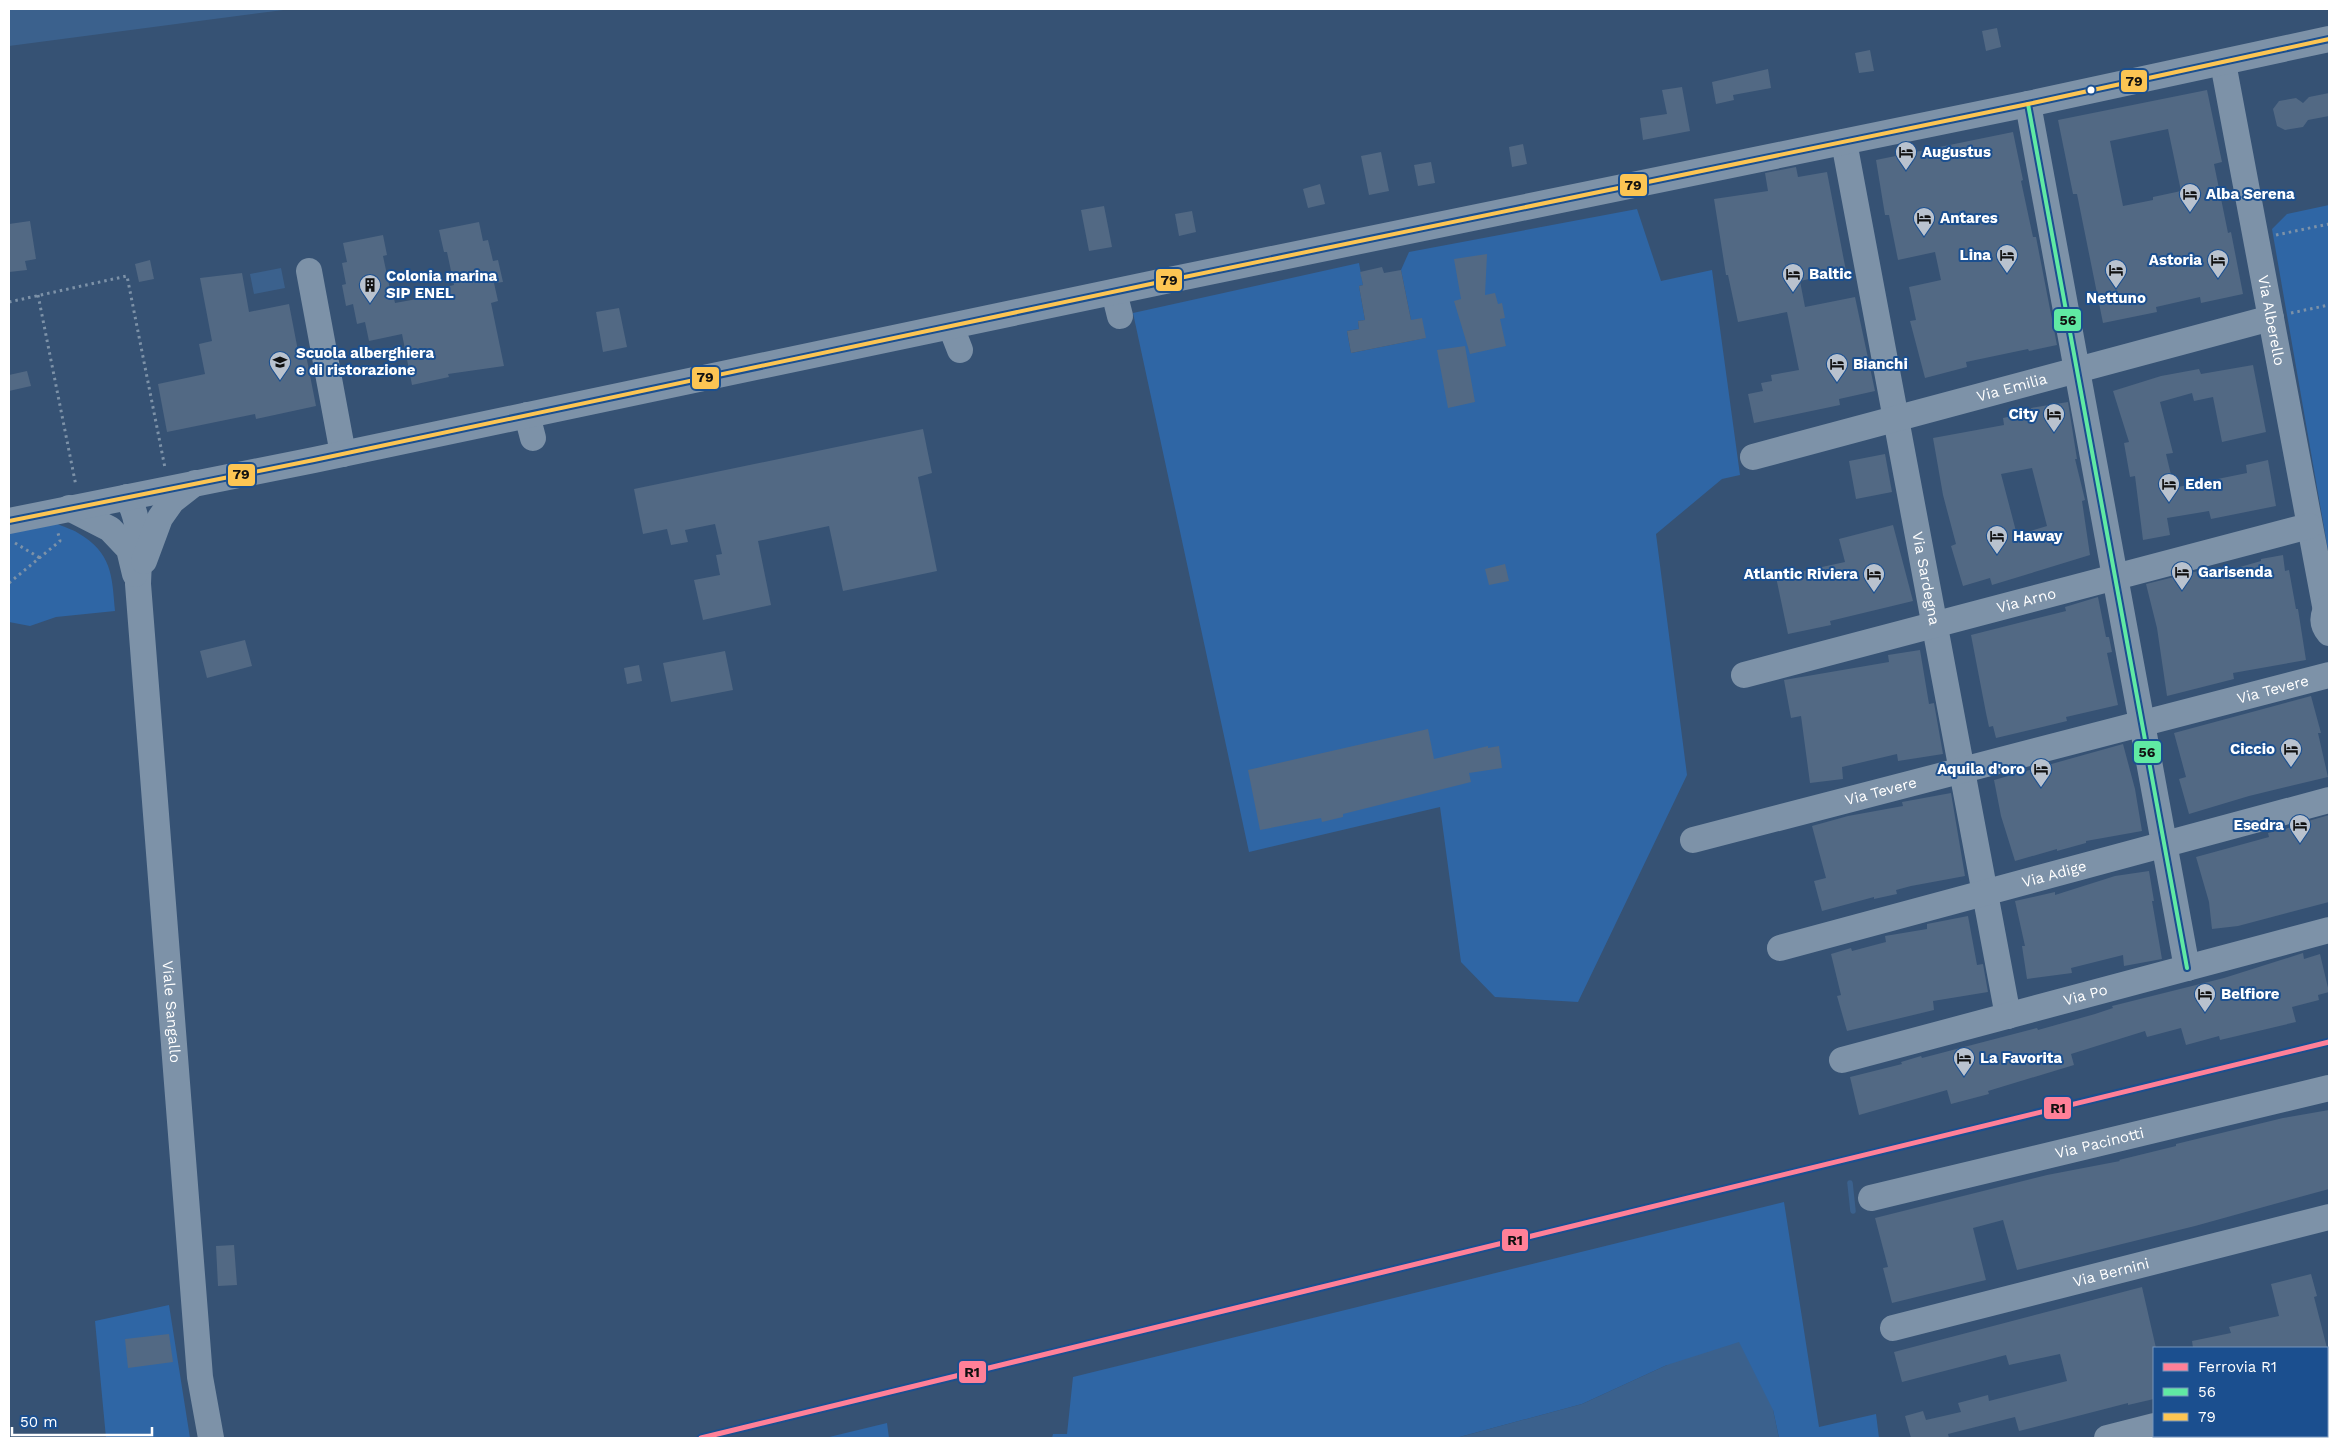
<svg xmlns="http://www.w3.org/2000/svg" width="2338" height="1447" font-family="'Work Sans',sans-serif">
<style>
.green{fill:#2f66a5}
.water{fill:#3b618d}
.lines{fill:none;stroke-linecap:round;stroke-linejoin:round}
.stream{stroke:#3b618d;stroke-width:5.5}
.building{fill:#526984;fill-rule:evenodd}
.path{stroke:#7d92a8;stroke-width:3;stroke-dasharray:2.5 4;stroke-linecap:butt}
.minor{stroke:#7d92a8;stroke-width:26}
.bus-1-casing{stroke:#1b4f8f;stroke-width:8}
.bus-2-casing{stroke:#1b4f8f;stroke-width:8}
.bus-1{stroke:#60e9a3;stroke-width:4}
.bus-2{stroke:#fcc553;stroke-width:4}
.rail-1-casing{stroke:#1b4f8f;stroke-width:9}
.rail-1{stroke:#ff8098;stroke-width:5}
.bus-dot{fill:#fff;stroke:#1b4f8f;stroke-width:2}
.labels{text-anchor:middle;stroke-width:4;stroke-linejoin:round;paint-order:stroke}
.poi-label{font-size:15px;font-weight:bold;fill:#fff;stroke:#1b4f8f;text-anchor:start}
.street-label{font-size:15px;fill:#fff;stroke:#1b4f8f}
.line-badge{stroke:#1b4f8f;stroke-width:2}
.pale-badge-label{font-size:14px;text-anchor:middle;font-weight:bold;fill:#111}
</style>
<rect width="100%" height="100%" fill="#365274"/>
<!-- green -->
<path class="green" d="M2329 205V556L2272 229 2287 214Z
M1637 209 1661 281 1712 270 1740 475 1722 479 1656 534 1687 775 1578 1002 1495 997 1461 962 1440 807 1249 852 1133 313 1359 263 1363 285 1359 286 1365 320 1358 321 1359 329 1347 331 1351 353 1425 338 1411 320 1401 270 1409 252Z
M56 523C63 527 72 529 78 533 112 553 112 575 115 611L56 617 30 626 9 622V530Z
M1784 1202 1819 1427 1876 1414 1879 1438H1779L1773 1410 1667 1365 1582 1404 1456 1438H1052L1053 1434H1067L1073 1377Z
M169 1305 190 1438H106L95 1321Z
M887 1423 889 1438H825Z"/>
<!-- water -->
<path class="water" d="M9 9H291L9 46Z
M281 268 285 288 254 294 250 274Z
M1739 1342 1773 1410 1779 1438H1456L1582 1404 1667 1365Z"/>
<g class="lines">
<!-- stream -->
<path class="stream" d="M1850 1183 1853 1211"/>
</g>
<!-- building -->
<path class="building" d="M1997 28 2001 47 1986 51 1982 31Z
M1870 50 1874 71 1859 73 1855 53Z
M1768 69 1771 88 1733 95 1734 100 1716 104 1712 82Z
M1682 87 1690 131 1643 140 1640 118 1667 114 1662 90Z
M2207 90 2222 162 2214 164 2228 233 2231 232 2243 294 2201 303 2200 297 2156 307 2157 312 2103 323 2077 194H2073L2058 120ZM2168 129 2181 191 2153 197V200L2123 206 2110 141Z
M2329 93V116L2308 120 2303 127 2285 130 2277 126 2273 109 2279 101 2296 98 2303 103 2309 97Z
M2013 132 2023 180 2021 181 2033 237H2036L2057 345 2029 351 2028 349 1966 362 1967 367 1925 378 1910 321 1916 320 1909 287 1941 280 1935 252 1898 260 1889 215H1885L1876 160Z
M1523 144 1527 164 1512 167 1509 147Z
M1381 152 1389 191 1369 195 1361 156Z
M1431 162 1435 183 1418 186 1414 165Z
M1796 167 1798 177 1827 172 1846 271 1800 281 1805 307 1855 297 1875 391 1839 399 1840 405 1754 423 1748 394 1763 391 1761 383 1772 381 1771 375 1799 370 1787 312 1738 322 1728 275H1726L1714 199 1768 191 1765 173Z
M1320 184 1325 204 1308 208 1303 189Z
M1104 206 1112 247 1089 251 1081 210Z
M1192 211 1196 232 1179 236 1175 214Z
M30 221 36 259 25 261 27 270 9 272V224Z
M479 222 483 241 488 240 493 261 498 260 503 282 494 283 498 301 491 303 504 366 448 374 449 377 412 385 402 334 369 341 365 322 357 324 353 304 346 306 342 285 346 284 342 263 347 262 343 243 383 235 387 255 383 256 391 294H393L395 303 433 296 432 290 454 285 447 252H444L439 230Z
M1487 254 1485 295 1495 293 1498 304 1502 303 1505 318 1500 319 1506 346 1470 354 1454 301 1461 299 1454 259Z
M150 260 154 279 139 282 135 264Z
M1382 267 1384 273 1401 270 1411 320 1422 318 1426 338 1351 353 1347 331 1359 329 1358 321 1365 320 1359 286 1363 285 1360 272Z
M242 273 249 312 289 304 299 356 306 355 316 406 256 419 255 414 167 432 158 384 205 374 199 344 212 341 200 278Z
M619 308 627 347 603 352 596 312Z
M1465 346 1475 402 1448 408 1437 350Z
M2253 365 2266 432 2222 442 2213 397 2194 401 2192 393 2160 402 2173 453 2166 454 2172 479 2177 478 2178 487 2247 473 2246 465 2268 460 2276 506 2211 519 2209 511 2167 518 2170 535 2143 540 2135 476 2130 477 2124 443 2129 442 2113 391 2161 376 2199 369 2201 374Z
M27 371 31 386 9 391V375Z
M2068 402 2077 459H2075L2085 500 2082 501 2090 555 1992 585 1990 578 1963 586 1951 546 1956 544 1943 495 1933 438 2004 425 2003 418 2032 412 2031 408ZM2032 468 2047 526 2017 535 2001 474Z
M923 429 932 473 918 477 937 571 843 591 829 526 758 541 771 605 703 620 694 580 720 575 716 555 722 554 715 524 685 530 688 542 671 545 667 529 643 534 634 489Z
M1885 454 1892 492 1856 499 1849 461Z
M1893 525 1913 601 1830 621 1831 625 1788 634 1776 577 1845 562 1839 539Z
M2283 555 2285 571 2289 570 2296 609H2298L2306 660 2233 673 2234 679 2167 696 2157 628 2146 584 2210 568 2212 575 2261 561V559Z
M1505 564 1509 581 1489 585 1485 569Z
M2098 597 2106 637H2109L2112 652 2107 653 2118 705 2066 717 2067 721 1996 738 1993 726 1989 727 1986 713 1971 635 2066 611 2065 607Z
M245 640 252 666 207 678 200 651Z
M1920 650 1929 704 1934 703 1943 754 1898 761 1897 754 1842 767 1843 779 1810 783 1801 716 1791 718 1784 680 1889 662 1888 655Z
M725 651 733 690 671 702 663 663Z
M639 665 642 681 627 684 624 668Z
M2311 696 2321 733H2318L2328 777 2249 796 2189 814 2179 779 2186 777 2174 733Z
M1428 729 1434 759 1488 746V748L1499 746 1502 768 1469 773 1471 782 1343 814V817L1322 822 1321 818 1260 830 1248 770Z
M2123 744 2135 789 2142 831 2086 841V843L2057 851V849L2015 861 2001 816 1994 780Z
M1951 793 1965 876 1911 886 1896 890 1897 894 1874 899V897L1822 911 1814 881 1826 878 1812 826 1848 816 1903 806 1902 802Z
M2329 815V902L2238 926 2212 929 2209 902 2196 857 2269 837 2268 833 2305 824V822Z
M2149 871 2154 901H2152L2162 959 2124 966 2123 955 2071 968 2072 973 2027 979 2022 946H2025L2015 901 2055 892V895L2115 876Z
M1968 916 1977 965 1983 964 1988 992 1933 1001 1934 1010 1847 1031 1837 996 1841 995 1831 954 1851 948 1852 951 1886 942 1885 936 1927 929V924Z
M2303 953 2304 959 2320 954 2329 992 2318 995 2319 1000 2292 1007 2296 1022 2220 1040 2219 1036 2186 1045 2181 1028 2147 1037 2145 1031 2071 1054 2074 1065 1988 1091 1989 1094 1951 1104 1947 1090 1859 1115 1850 1077 1902 1064 1901 1062 1921 1056 1922 1058 2037 1028 2038 1030 2095 1014 2113 1008 2112 1006 2224 978Z
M2329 1110V1189L2195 1226 2017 1270 2003 1220 1973 1228 1986 1280 1892 1303 1883 1268 1888 1267 1875 1218 2047 1175 2120 1161 2119 1160 2176 1146V1144L2283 1118Z
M234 1245 237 1285 218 1286 216 1246Z
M2311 1274 2317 1296 2314 1297 2327 1348H2193L2192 1341 2231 1333 2229 1327 2279 1316 2271 1284Z
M2142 1287 2156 1348H2154V1399L2128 1405V1403L2019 1431 2015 1417 1948 1434 1949 1438H1911L1905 1416 1923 1411 1926 1420 1961 1412 1958 1403 1988 1395 1989 1401 2067 1381 2060 1354 2009 1365 2006 1355 1902 1382 1894 1352Z
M169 1334 173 1362 128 1368 125 1339Z"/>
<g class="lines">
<!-- path -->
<path class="path" d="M2276 235 2329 224
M38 295 76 486
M9 302 127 276 165 468
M2291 313 2329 305
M15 543 40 558
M9 583 60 541 58 533"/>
<!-- minor -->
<g class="minor">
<path id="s1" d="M2223 63 2326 611"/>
<path d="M2028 104 2187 968"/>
<path id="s2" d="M1844 142 2008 1016"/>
<path d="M309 271 343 454"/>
<path d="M1114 292 1120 316"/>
<path d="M951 327 960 350"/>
<path d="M527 415 533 438"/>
<path id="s3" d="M1753 457 2271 318"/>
<path id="s4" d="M127 497C143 524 139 553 138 584L200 1377 211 1438"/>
<path d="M69 508 110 529 129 549 135 574"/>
<path d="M9 521 314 460 1160 282 2028 104 2329 39"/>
<path d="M144 561 160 518 172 501 195 483"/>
<path d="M2329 607C2321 615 2322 625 2329 633"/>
<path id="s5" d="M1744 675 2309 526"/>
<path id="s6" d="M1693 840 2329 675"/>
<path id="s7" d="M1780 948 2329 800"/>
<path id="s8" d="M1842 1060 2329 930"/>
<path id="s9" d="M1871 1198 2329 1088"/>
<path id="s10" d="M1893 1328 2329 1217"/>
<path d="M2327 1382 2329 1381"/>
<path d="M2107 1438 2154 1426"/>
</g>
<!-- bus-1 casing -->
<g class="bus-1-casing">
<path id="bus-1" d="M2028 104 2187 968"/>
</g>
<!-- bus-2 casing -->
<g class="bus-2-casing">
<path id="bus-2" d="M9 521 314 460 1160 282 2028 104 2329 39"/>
</g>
<!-- bus-1 -->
<use href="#bus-1" class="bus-1"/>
<!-- bus-2 -->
<use href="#bus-2" class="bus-2"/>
<!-- rail-1 casing -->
<g class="rail-1-casing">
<path id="rail-1" d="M701 1438 2329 1042"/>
</g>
<!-- rail-1 -->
<use href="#rail-1" class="rail-1"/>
</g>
<!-- icons -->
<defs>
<g id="hotel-pin" transform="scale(1.125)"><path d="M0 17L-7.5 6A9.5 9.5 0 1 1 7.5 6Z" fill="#b9c2ce" stroke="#1b4f8f"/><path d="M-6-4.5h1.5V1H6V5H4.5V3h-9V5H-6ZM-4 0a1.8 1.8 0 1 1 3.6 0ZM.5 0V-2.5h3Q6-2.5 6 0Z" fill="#111"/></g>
<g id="building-pin" transform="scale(1.125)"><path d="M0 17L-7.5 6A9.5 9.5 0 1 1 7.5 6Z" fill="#b9c2ce" stroke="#1b4f8f"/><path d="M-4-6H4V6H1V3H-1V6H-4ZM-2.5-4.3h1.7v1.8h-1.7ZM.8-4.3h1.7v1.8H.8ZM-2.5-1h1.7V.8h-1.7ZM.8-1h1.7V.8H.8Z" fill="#111"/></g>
<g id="school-pin" transform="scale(1.125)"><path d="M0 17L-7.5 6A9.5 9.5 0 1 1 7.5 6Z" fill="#b9c2ce" stroke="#1b4f8f"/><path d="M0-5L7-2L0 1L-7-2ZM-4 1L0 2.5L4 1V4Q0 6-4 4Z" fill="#111"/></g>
</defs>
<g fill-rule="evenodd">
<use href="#hotel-pin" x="1906" y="152"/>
<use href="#hotel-pin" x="2190" y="194"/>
<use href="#hotel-pin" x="1924" y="218"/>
<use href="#hotel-pin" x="2007" y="255"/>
<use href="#hotel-pin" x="2218" y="260"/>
<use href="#hotel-pin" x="2116" y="270"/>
<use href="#hotel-pin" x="1793" y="274"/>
<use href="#building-pin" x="370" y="285"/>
<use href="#school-pin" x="280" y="362"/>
<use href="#hotel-pin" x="1837" y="364"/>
<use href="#hotel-pin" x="2054" y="414"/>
<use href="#hotel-pin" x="2169" y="484"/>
<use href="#hotel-pin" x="1997" y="536"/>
<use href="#hotel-pin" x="2182" y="572"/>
<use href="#hotel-pin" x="1874" y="574"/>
<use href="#hotel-pin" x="2291" y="749"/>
<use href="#hotel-pin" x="2041" y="769"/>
<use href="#hotel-pin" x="2300" y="825"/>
<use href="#hotel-pin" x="2205" y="994"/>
<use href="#hotel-pin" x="1964" y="1058"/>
</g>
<!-- markers -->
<circle class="bus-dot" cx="2091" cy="90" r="4.5"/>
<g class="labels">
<!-- poi labels -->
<g class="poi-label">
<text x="1922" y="157">Augustus</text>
<text x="2206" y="199">Alba Serena</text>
<text x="1940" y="223">Antares</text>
<text x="1991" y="260" text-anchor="end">Lina</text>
<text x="2202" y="265" text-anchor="end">Astoria</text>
<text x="1809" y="279">Baltic</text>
<text x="386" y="281">Colonia marina<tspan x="386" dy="17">SIP ENEL</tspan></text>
<text x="2116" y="303" text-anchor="middle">Nettuno</text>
<text x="296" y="358">Scuola alberghiera<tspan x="296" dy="17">e di ristorazione</tspan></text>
<text x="1853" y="369">Bianchi</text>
<text x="2038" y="419" text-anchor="end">City</text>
<text x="2185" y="489">Eden</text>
<text x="2013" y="541">Haway</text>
<text x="2198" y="577">Garisenda</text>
<text x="1858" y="579" text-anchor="end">Atlantic Riviera</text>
<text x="2275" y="754" text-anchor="end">Ciccio</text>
<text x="2025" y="774" text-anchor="end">Aquila d'oro</text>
<text x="2284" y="830" text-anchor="end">Esedra</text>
<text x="2221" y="999">Belfiore</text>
<text x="1980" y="1063">La Favorita</text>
</g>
<!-- street labels -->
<g class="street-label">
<text dy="5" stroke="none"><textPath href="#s1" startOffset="262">Via Alberello</textPath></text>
<text dy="5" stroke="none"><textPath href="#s3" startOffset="268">Via Emilia</textPath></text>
<text dy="5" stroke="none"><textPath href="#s2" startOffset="444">Via Sardegna</textPath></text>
<text dy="5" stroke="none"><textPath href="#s5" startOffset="292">Via Arno</textPath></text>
<text dy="5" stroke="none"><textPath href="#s6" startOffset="599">Via Tevere</textPath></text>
<text dy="5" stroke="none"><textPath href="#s6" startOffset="194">Via Tevere</textPath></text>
<text dy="5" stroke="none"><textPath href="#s7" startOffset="284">Via Adige</textPath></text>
<text dy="5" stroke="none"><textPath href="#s8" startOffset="252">Via Po</textPath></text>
<text dy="5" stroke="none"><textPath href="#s4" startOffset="518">Viale Sangallo</textPath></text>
<text dy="5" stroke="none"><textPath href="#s9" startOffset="235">Via Pacinotti</textPath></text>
<text dy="5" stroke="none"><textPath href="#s10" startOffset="225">Via Bernini</textPath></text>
</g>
</g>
<g class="line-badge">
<rect x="2120" y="69" width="28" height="24" rx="5" fill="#fcc553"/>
<rect x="1619" y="173" width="29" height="24" rx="5" fill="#fcc553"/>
<rect x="1155" y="268" width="28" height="24" rx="5" fill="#fcc553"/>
<rect x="2053" y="308" width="29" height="24" rx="5" fill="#60e9a3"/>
<rect x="691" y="366" width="29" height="24" rx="5" fill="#fcc553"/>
<rect x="227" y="463" width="29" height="24" rx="5" fill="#fcc553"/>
<rect x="2133" y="740" width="29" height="24" rx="5" fill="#60e9a3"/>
<rect x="2043" y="1096" width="29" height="24" rx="5" fill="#ff8098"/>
<rect x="1501" y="1228" width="28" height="24" rx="5" fill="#ff8098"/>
<rect x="958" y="1360" width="29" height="24" rx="5" fill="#ff8098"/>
</g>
<g class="pale-badge-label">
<text x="2134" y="86">79</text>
<text x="1633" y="190">79</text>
<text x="1169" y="285">79</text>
<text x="2068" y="325">56</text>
<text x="705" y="382">79</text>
<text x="241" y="479">79</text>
<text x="2147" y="757">56</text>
<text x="2058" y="1113">R1</text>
<text x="1515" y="1245">R1</text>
<text x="972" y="1377">R1</text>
</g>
<!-- border -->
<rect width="2338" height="1447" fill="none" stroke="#ffffff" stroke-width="20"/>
<!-- legend -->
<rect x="2153" y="1347" width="175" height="90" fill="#1b4f8f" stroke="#7695bc"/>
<rect x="2163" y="1363" width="25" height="8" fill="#ff8098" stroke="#7695bc"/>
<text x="2198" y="1372" font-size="15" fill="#ffffff">Ferrovia R1</text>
<rect x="2163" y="1388" width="25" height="8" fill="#60e9a3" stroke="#7695bc"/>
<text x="2198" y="1397" font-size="15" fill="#ffffff">56</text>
<rect x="2163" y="1413" width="25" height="8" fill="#fcc553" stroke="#7695bc"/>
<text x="2198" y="1422" font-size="15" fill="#ffffff">79</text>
<!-- scale -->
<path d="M12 1427v8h140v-8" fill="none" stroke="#ffffff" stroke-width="2.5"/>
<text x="20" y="1427" font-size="15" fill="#ffffff" stroke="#1b4f8f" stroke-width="4" paint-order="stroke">50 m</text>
</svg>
